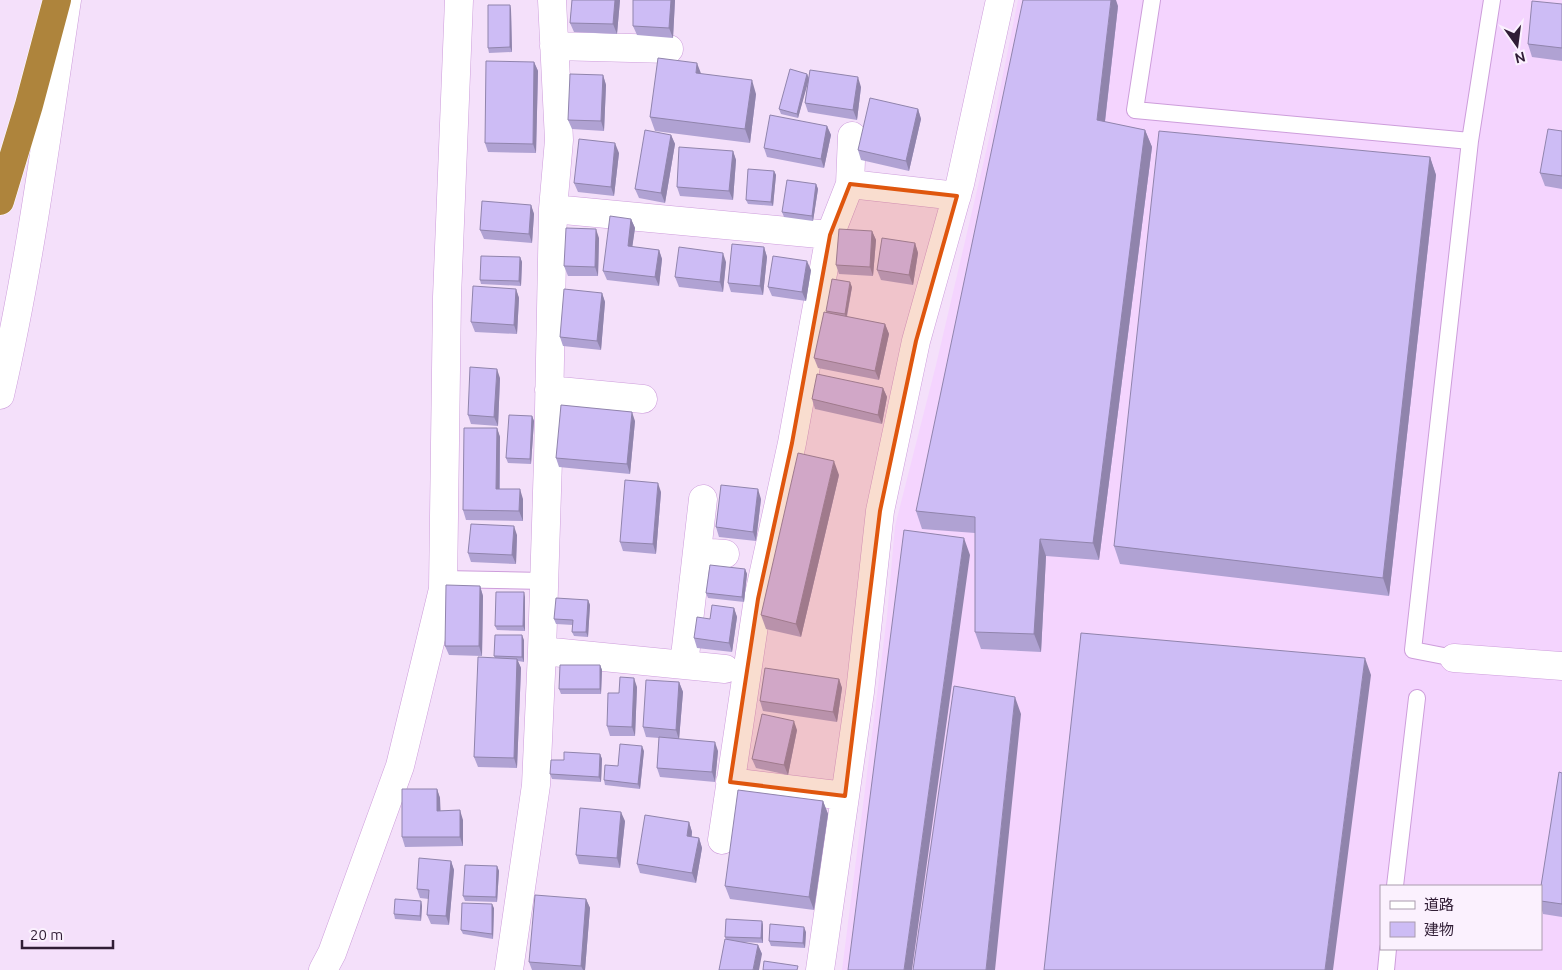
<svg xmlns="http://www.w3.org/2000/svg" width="1562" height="970" font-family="Ubuntu,'Noto Sans JP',sans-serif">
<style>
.built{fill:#f4d4fe;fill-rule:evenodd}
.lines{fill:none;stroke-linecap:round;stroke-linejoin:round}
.lane-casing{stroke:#cd9ddb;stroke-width:18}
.street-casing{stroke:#cd9ddb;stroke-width:29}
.secondary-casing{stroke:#cd9ddb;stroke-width:29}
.highway-casing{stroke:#fff;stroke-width:29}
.lane{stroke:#fff;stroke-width:16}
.street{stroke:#fff;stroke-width:28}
.secondary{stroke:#fff;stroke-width:28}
.highway{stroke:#ae843c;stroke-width:28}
.wall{fill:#b0a2d3}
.shaded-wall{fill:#9084ac}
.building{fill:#cdbcf5;stroke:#9084ac}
.marked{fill:#df560e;fill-opacity:0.2;stroke:#df560e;stroke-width:4;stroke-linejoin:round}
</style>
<rect width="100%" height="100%" fill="#f4e0fa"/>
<!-- built -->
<path class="built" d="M1018 0H1562V970H842L887 616 895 526 936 365 996 109ZM1381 886H1541V949H1381Z"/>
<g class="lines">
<!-- lane casing -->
<g class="lane-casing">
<path id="lane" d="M1152 0 1135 110 1470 141
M443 579 544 581
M1454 658 1413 650 1470 141 1492 0
M1395 886 1417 698
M1386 970 1388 949"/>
</g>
<!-- street casing -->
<g class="street-casing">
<path id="street" d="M554 46 669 49
M850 184 852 136
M553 209 830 235 850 184 957 196
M549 390 643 399
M697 552 725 554
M542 651 725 669
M684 665 703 499
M730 782 845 796
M722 840 758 599 792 443 830 235
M323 970 332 953 400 766 443 589 447 297 459 0
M509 970 536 785 542 651 548 460 553 209 559 140 552 0
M820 970 860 692 880 511 916 341 960 184 1000 0"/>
</g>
<!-- secondary casing -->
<g class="secondary-casing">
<path id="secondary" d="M0 395C30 265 47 132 67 0
M1454 658 1562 666"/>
</g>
<!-- highway casing -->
<g class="highway-casing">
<path id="highway" d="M0 201 29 105 57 0"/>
</g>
<!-- lane -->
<use href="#lane" class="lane"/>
<!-- street -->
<use href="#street" class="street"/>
<!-- secondary -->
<use href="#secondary" class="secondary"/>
<!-- highway -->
<use href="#highway" class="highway"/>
</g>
<!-- wall -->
<path class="wall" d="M572 0H620L617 34 574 32 570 23Z
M633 0H675L673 38 637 35 633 26Z
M1562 4V61L1532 57 1528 44Z
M510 5 511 10 512 52 489 53 488 48Z
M1118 6 1105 122 1145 130 1152 147 1099 560 1046 556 1041 652 981 649 975 632V533L922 529 916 511Z
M534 62 538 71 536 153 488 152 485 143Z
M807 74 809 78 861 87 857 120 808 112 805 103 808 80 798 118 781 114 779 109Z
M603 75 606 85 604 131 572 129 568 120Z
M756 94 750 143 655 131 650 117Z
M918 109 921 119 909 171 861 160 858 150Z
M827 126 831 135 824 168 767 157 764 148Z
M1562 131V189L1545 186 1540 173Z
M671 135 675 144 665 203 639 198 635 189Z
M733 151 736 160 733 200 680 196 677 187Z
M619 153 614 196 578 192 574 183Z
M1430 157 1436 175 1389 596 1120 564 1114 546Z
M774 171 776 175 773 206 748 204 746 200Z
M816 184 818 189 813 221 784 217 782 212Z
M531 205 534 214 532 243 484 239 480 230Z
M631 219 635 228 632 247 659 250 662 259 659 286 607 280 603 271Z
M872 231 876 240 873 276 839 274 836 265Z
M599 238 598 276H568L564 266Z
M915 243 918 253 913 285 881 280 877 270Z
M764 247 767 257 763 295 731 292 728 283Z
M520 257 522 262 521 286 481 284 480 280Z
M726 262 723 292 679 287 675 277Z
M811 270 806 301 772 296 768 287Z
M852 287 847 317 885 324 889 334 879 380 818 368 814 358 827 312 826 311Z
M516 289 519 298 517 334 475 332 471 322Z
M602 293 605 302 601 350 563 346 560 337Z
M500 378 498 426 471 424 468 415Z
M883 388 887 397 882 424 815 409 812 399Z
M532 416 534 421 531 464 508 463 506 458Z
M635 421 630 474 559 467 556 458Z
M497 428 500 437V489L523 499V521L466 520 463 510Z
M839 475 801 637 766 629 761 615Z
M661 492 656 554 623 551 620 542Z
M761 499 756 541 719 537 716 527Z
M517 535 516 564 471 562 468 553Z
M745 569 747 574 744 602 708 598 706 593Z
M480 586 483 596 482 656 449 655 445 646Z
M525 597V631L497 630 495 626Z
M588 600 590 605 588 637 574 636 572 632 573 625 556 624 554 619Z
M734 608 737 617 732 652 697 648 694 638Z
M524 640V662L518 661 521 668 517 768 478 767 474 757 495 658 494 656Z
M600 665 602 670 601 694H561L559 689Z
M839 679 842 688 837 722 763 711 760 701Z
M679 682 683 692 679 739 718 751 715 782 660 777 657 768 659 738 646 737 643 727Z
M637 687 635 736H610L607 726 619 693Z
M797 730 788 775 756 768 752 759Z
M644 751 640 789 605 785 604 780 618 766Z
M600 754 602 759 601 782 552 779 550 774 564 760Z
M1562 773V917L1543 914 1541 907V886Z
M437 789 440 798V811L463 820V846L405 847 402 837Z
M823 801 828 814 814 910 730 899 725 886Z
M625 821 620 868 579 864 576 855Z
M689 822 692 832V837L699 838 702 848 696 883 640 873 637 864Z
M451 861 454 870 449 925 431 924 427 915 429 899 420 898 417 889Z
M497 866 499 871 497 902 465 901 463 896Z
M586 899 590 908 585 970H532L529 962Z
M421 901 422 906 421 921 395 919 394 914Z
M494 908 493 939 463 934 461 930Z
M762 921 763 925V943L743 942 758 945 762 954 726 939 725 937Z
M806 932 805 948 771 946 769 941Z"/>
<!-- shaded-wall -->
<path class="shaded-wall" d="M615 0H620L617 34 613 24Z
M671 0H675L673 38 669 28Z
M1111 0H1116L1118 6 1103 138 1097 120Z
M510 5 511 10 512 52 510 47Z
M534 62 538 71 536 153 533 144Z
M697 63 702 76 696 73Z
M807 74 809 79 798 118 797 114Z
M603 75 606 85 604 131 601 121Z
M858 77 861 87 857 120 853 110Z
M752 80 756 94 750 143 745 129Z
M918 109 921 119 909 171 906 161Z
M827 126 831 135 824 168 821 159Z
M1145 130 1152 147 1099 560 1093 543Z
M671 135 675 144 665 203 661 193Z
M615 143 619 153 614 196 611 187Z
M733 151 736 160 733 200 729 191Z
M1430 157 1436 175 1389 596 1383 578Z
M774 171 776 175 773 206 771 202Z
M816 184 818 189 813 221 812 216Z
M531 205 534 214 532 243 529 234Z
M631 219 635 228 631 256 628 246Z
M596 229 599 238 598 276 595 267Z
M872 231 876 240 873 276 870 267Z
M915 243 918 253 913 285 909 275Z
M764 247 767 257 763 295 760 286Z
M659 250 662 259 659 286 655 277Z
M723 253 726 262 723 292 720 282Z
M520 257 522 262 521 286 519 281Z
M807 261 811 270 806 301 802 292Z
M850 282 852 287 846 319 845 314Z
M516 289 519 298 517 334 514 325Z
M602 293 605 302 601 350 597 341Z
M885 324 889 334 879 380 875 371Z
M497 369 500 378 498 426 494 417Z
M883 388 887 397 882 424 878 415Z
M632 412 635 421 630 474 627 464Z
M532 416 534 421 531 464 530 459Z
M497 428 500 437 499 498 496 489Z
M834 461 839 475 801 637 796 624Z
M658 483 661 492 656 554 653 544Z
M520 489 523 499V521L519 511Z
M758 489 761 499 756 541 753 532Z
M514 526 517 535 516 564 512 555Z
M964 538 970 555 912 970H904Z
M1040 539 1046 556 1041 652 1034 634Z
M745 569 747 574 744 602 742 597Z
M480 586 483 596 482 656 479 646Z
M524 592 525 597V631L523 626Z
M588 600 590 605 588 637 586 632Z
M734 608 737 617 732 652 729 643Z
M522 635 524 640V662L522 657Z
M1365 658 1371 675 1333 970H1325Z
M517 659 521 668 517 768 514 758Z
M600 665 602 670 601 694 600 689Z
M634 678 637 687 635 736 632 727Z
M839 679 842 688 837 722 833 712Z
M679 682 683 692 679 740 676 730Z
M1015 697 1021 714 995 970H986Z
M794 721 797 730 788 775 784 765Z
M715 742 718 751 715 782 712 772Z
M642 746 644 751 640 789 638 784Z
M600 754 602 759 601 782 599 777Z
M437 789 440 798 441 820 437 811Z
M823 801 828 814 814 910 809 897Z
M460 810 463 820V846L460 837Z
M621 812 625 821 620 868 617 858Z
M689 822 692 832 690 845 687 836Z
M699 838 702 848 696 883 692 873Z
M451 861 454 870 449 925 446 916Z
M497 866 499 871 497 902 496 897Z
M586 899 590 908 585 970H583L581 966Z
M421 901 422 906 421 921 420 916Z
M492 904 494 908 493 939 492 934Z
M762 921 763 925V943L761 938Z
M804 927 806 932 805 948 803 943Z
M758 945 762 954 759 970H753Z"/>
<!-- building -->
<path class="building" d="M572 0H615L613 24 570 23Z
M633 0H671L669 28 633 26Z
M1023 0H1111L1097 120 1145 130 1093 543 1040 539 1034 634 975 632V517L916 511Z
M1532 1 1562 4V48L1528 44Z
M488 5H510V47L488 48Z
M658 58 697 63 696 73 752 80 745 129 650 117Z
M486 61 534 62 533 144 485 143Z
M790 69 807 74 797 114 779 109Z
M810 70 858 77 853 110 805 103Z
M570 74 603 75 601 121 568 120Z
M870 98 918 109 906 161 858 150Z
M770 115 827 126 821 159 764 148Z
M1548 129 1562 131V176L1540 173Z
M645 130 671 135 661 193 635 189Z
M1159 131 1430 157 1383 578 1114 546Z
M579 139 615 143 611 187 574 183Z
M679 147 733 151 729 191 677 187Z
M748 169 774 171 771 202 746 200Z
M787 180 816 184 812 216 782 212Z
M482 201 531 205 529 234 480 230Z
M610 216 631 219 628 246 659 250 655 277 603 271Z
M566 228 596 229 595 267 564 266Z
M839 229 872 231 870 267 836 265Z
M882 238 915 243 909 275 877 270Z
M732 244 764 247 760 286 728 283Z
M679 247 723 253 720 282 675 277Z
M481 256 520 257 519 281 480 280Z
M773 256 807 261 802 292 768 287Z
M832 279 850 282 845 314 826 311Z
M473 286 516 289 514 325 471 322Z
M564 289 602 293 597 341 560 337Z
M824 312 885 324 875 371 814 358Z
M470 367 497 369 494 417 468 415Z
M817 374 883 388 878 415 812 399Z
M561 405 632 412 627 464 556 458Z
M509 415 532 416 530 459 506 458Z
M464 428H497L496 489H520L519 511 463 510Z
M798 453 834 461 796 624 761 615Z
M625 480 658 483 653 544 620 542Z
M721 485 758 489 753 532 716 527Z
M471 524 514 526 512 555 468 553Z
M904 530 964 538 904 970H848Z
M710 565 745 569 742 597 706 593Z
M446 585 480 586 479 646H445Z
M496 592H524L523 626H495Z
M556 598 588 600 586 632H572L573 620 554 619Z
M712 605 734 608 729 643 694 638 697 617 710 619Z
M1081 633 1365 658 1325 970H1044Z
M495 635H522V657L494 656Z
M478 657 517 659 514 758 474 757Z
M560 665H600V689H559Z
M765 668 839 679 833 712 760 701Z
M620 677 634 678 632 727 607 726 608 693H619Z
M646 680 679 682 676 730 643 727Z
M954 686 1015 697 986 970H913Z
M762 714 794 721 784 765 752 759Z
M659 737 715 742 712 772 657 768Z
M620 744 642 746 638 784 604 780 605 765 618 766Z
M564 752 600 754 599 777 550 774 551 760H564Z
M1559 772 1562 773V904L1541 901V886Z
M402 789H437V811L460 810V837H402Z
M738 790 823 801 809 897 725 886Z
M580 808 621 812 617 858 576 855Z
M645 815 689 822 687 836 699 838 692 873 637 864Z
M419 858 451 861 446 916 427 915 429 890 417 889Z
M465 865 497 866 496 897 463 896Z
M535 895 586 899 581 966 529 962Z
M395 899 421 901 420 916 394 914Z
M462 903 492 904V934L461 930Z
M726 919 762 921 761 938 725 937Z
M770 924 804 927 803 943 769 941Z
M725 939 758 945 753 970H719Z
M764 961 798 966 797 970H763Z"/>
<!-- marked area -->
<path class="marked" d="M850 184 957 196 916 341 880 511 845 796 730 782 758 599 792 443 830 235Z"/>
<!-- legend -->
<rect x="1380" y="885" width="162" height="65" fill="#fbf1fe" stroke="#aa9cae"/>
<rect x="1390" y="901" width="25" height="8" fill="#ffffff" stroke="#aa9cae"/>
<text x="1424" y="910" font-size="15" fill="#301d35">道路</text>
<rect x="1390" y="922" width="25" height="15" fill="#cdbcf5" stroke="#aa9cae"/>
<text x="1424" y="935" font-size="15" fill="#301d35">建物</text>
<!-- north arrow -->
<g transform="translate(1517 45) rotate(166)" stroke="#fbf1fe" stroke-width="4" paint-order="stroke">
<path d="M0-4L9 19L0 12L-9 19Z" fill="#301d35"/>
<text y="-8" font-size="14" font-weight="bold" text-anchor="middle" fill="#301d35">N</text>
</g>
<!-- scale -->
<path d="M22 940v8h91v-8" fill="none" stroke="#301d35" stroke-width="2.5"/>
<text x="30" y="940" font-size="15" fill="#301d35" stroke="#fbf1fe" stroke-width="4" paint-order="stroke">20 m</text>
</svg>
